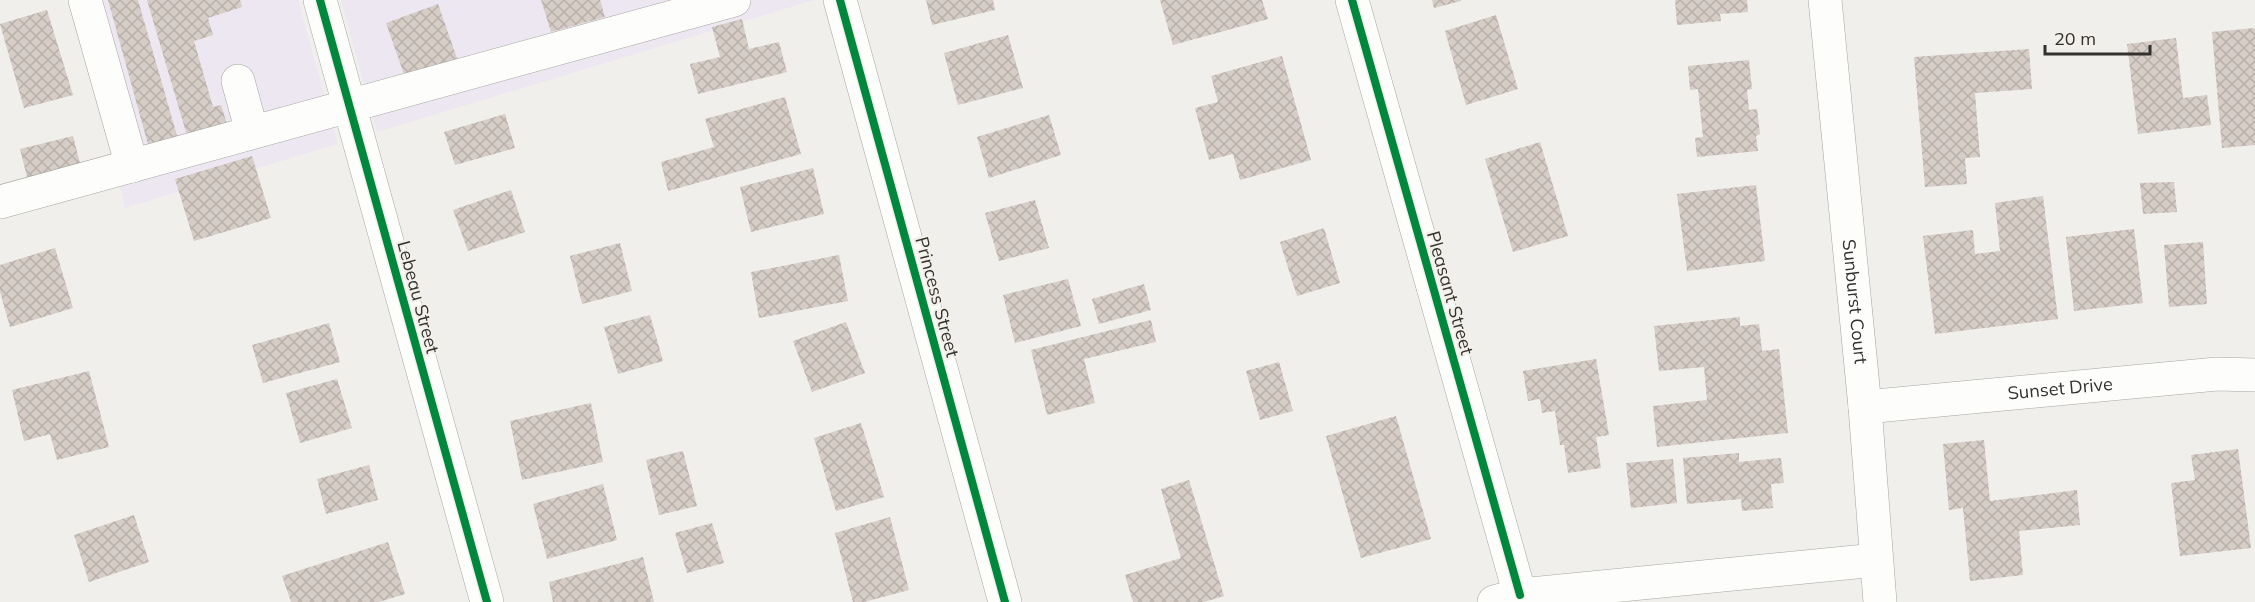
<svg xmlns="http://www.w3.org/2000/svg" width="2255" height="602" font-family="Mulish,sans-serif">
<style>
.commercial{fill:#ede7f2}
.building{fill:url(#building-cross-hatch)}
.lines{fill:none;stroke-linecap:round;stroke-linejoin:round}
.minor-casing{stroke:#a6a6a3;stroke-width:34}
.minor{stroke:#fdfdfc;stroke-width:33}
.cycleway-casing{stroke:#f2f0e9;stroke-width:11}
.cycleway{stroke:#00873e;stroke-width:8}
.labels{text-anchor:middle;stroke-width:4.5;stroke-linejoin:round;paint-order:stroke}
.street-label{font-size:18px;fill:#32312e;stroke:#f2f0e9}
</style>
<defs>
<pattern id="building-cross-hatch" width="8" height="8" patternUnits="userSpaceOnUse" patternTransform="scale(1.5)"><rect width="8" height="8" fill="#d6cdc6"/><path d="M0 0l8 8M0 8l8-8" fill="none" stroke="#b8b0aa"/></pattern>
</defs>
<rect width="100%" height="100%" fill="#f0efeb"/>
<!-- commercial -->
<path class="commercial" d="M78 0H298L338 144 125 208Z
M341 0H814L377 132Z"/>
<!-- building -->
<path class="building" d="M108 0H138L178 139 149 148Z
M147 0H240L242 7 208 18 213 35 194 41 213 107 221 105 228 127 188 139Z
M541 0H600L605 17 551 32Z
M926 0H993L995 10 932 25Z
M1160 0H1262L1268 19 1173 45Z
M1432 0H1461V1L1434 8Z
M1675 0H1747L1748 12 1720 14 1721 21 1677 25Z
M438 4 458 61 406 80 386 23Z
M47 10 73 95 24 108 0 24Z
M1496 15 1518 89 1466 105 1445 31Z
M742 19 749 49 779 42 787 72 698 94 690 64 720 57 712 27Z
M2255 28V145L2222 148 2212 32Z
M1008 35 1023 88 958 105 944 53Z
M2176 38 2183 98 2207 95 2211 125 2138 134 2127 44Z
M2029 49 2032 89 1975 93 1980 157 1965 158 1967 184 1925 187 1914 57Z
M1282 56 1311 160 1240 180 1233 154 1209 160 1195 108 1218 102 1211 76Z
M1749 60 1752 89 1747 90 1749 110 1757 109 1760 134 1756 136 1758 151 1697 157 1695 138 1703 137 1698 89 1690 90 1688 66Z
M785 97 801 154 668 191 661 162 714 147 705 119Z
M505 114 515 148 455 165 444 132Z
M1049 115 1061 155 989 178 977 137Z
M73 136 81 167 28 181 20 149Z
M1540 142 1568 236 1513 252 1485 159Z
M252 156 271 218 194 241 175 179Z
M813 168 824 214 751 232 740 187Z
M2174 182 2177 212 2143 214 2140 183Z
M1756 185 1765 261 1687 271 1677 194Z
M511 190 525 232 468 251 453 210Z
M2043 196 2058 319 1935 334 1923 236 1973 230 1975 254 2000 251 1995 203Z
M1035 200 1049 248 999 261 985 213Z
M1324 228 1340 283 1297 296 1280 242Z
M2134 229 2143 303 2074 311 2066 237Z
M2203 242 2207 304 2169 307 2164 245Z
M620 243 632 291 582 304 570 256Z
M55 248 73 308 10 327 0 292V265Z
M839 255 848 301 759 318 751 272Z
M1068 279 1081 326 1015 343 1003 295Z
M1144 284 1151 310 1099 324 1092 299Z
M650 315 663 361 618 374 604 327Z
M1740 317V326L1759 324 1762 351 1779 349 1788 433 1657 447 1653 406 1707 400 1704 367 1659 371 1654 326Z
M1151 320 1156 342 1084 359 1095 403 1047 415 1031 350Z
M846 322 865 373 812 392 793 341Z
M329 323 340 362 263 383 252 345Z
M1596 359 1609 435 1596 437 1601 468 1568 473 1564 445H1560L1555 411 1542 413 1540 399 1528 401 1523 371Z
M1279 362 1293 411 1260 420 1246 371Z
M89 371 109 447 57 460 50 434 24 441 12 390Z
M337 379 352 428 300 443 286 393Z
M591 403 603 462 522 480 510 421Z
M1396 416 1431 539 1361 558 1326 436Z
M861 423 884 497 836 511 814 438Z
M1984 440 1990 501 2077 490 2080 525 2019 531 2023 575 1970 581 1963 508 1949 510 1943 444Z
M2238 449 2251 548 2180 556 2171 483 2195 480 2191 455Z
M683 451 697 506 659 515 646 460Z
M1739 453V462L1781 458 1784 483 1771 484 1773 508 1742 511 1741 499 1687 504 1683 458Z
M1673 459 1677 503 1631 508 1626 463Z
M369 465 378 500 326 514 317 479Z
M1189 480 1224 596 1204 602H1133L1125 575 1181 558 1161 489Z
M603 484 617 540 547 559 533 504Z
M134 515 149 562 89 582 74 535Z
M890 517 909 590 864 602H853L835 533Z
M712 523 724 563 687 573 675 533Z
M388 542 405 594 379 602H291L282 576Z
M643 557 654 602H553L549 582Z"/>
<g class="lines">
<!-- minor casing -->
<g class="minor-casing">
<g id="minor">
<path d="M85 0 132 166"/>
<path d="M320 0 487 602"/>
<path d="M840 0 1005 602"/>
<path d="M1352 0 1520 595"/>
<path id="s1" d="M1825 0 1865 407 1880 602"/>
<path d="M238 81 252 132"/>
<path d="M0 202 734 0"/>
<path id="s2" d="M1865 407 2217 374 2255 375"/>
<path d="M1494 602 1520 595 1876 560"/>
</g>
</g>
<!-- minor -->
<use href="#minor" class="minor"/>
<!-- cycleway casing -->
<g class="cycleway-casing">
<path id="cycleway" d="M320 0 487 602
M840 0 1005 602
M1352 0 1520 595"/>
</g>
<!-- cycleway -->
<use href="#cycleway" class="cycleway"/>
</g>
<g class="labels">
<!-- street labels -->
<g class="street-label">
<text transform="translate(1450 293) rotate(74)" y="6">Pleasant Street</text>
<text transform="translate(418 297) rotate(75)" y="6">Lebeau Street</text>
<text transform="translate(937 297) rotate(75)" y="6">Princess Street</text>
<text dy="6" stroke="none"><textPath href="#s1" startOffset="303">Sunburst Court</textPath></text>
<text dy="6" stroke="none"><textPath href="#s2" startOffset="196">Sunset Drive</textPath></text>
</g>
</g>
<!-- scale -->
<path d="M2045 45v9h105v-9" fill="none" stroke="#32312e" stroke-width="3"/>
<text x="2054" y="45" font-size="18" fill="#32312e" stroke="#f2f0e9" stroke-width="4.5" paint-order="stroke">20 m</text>
</svg>
